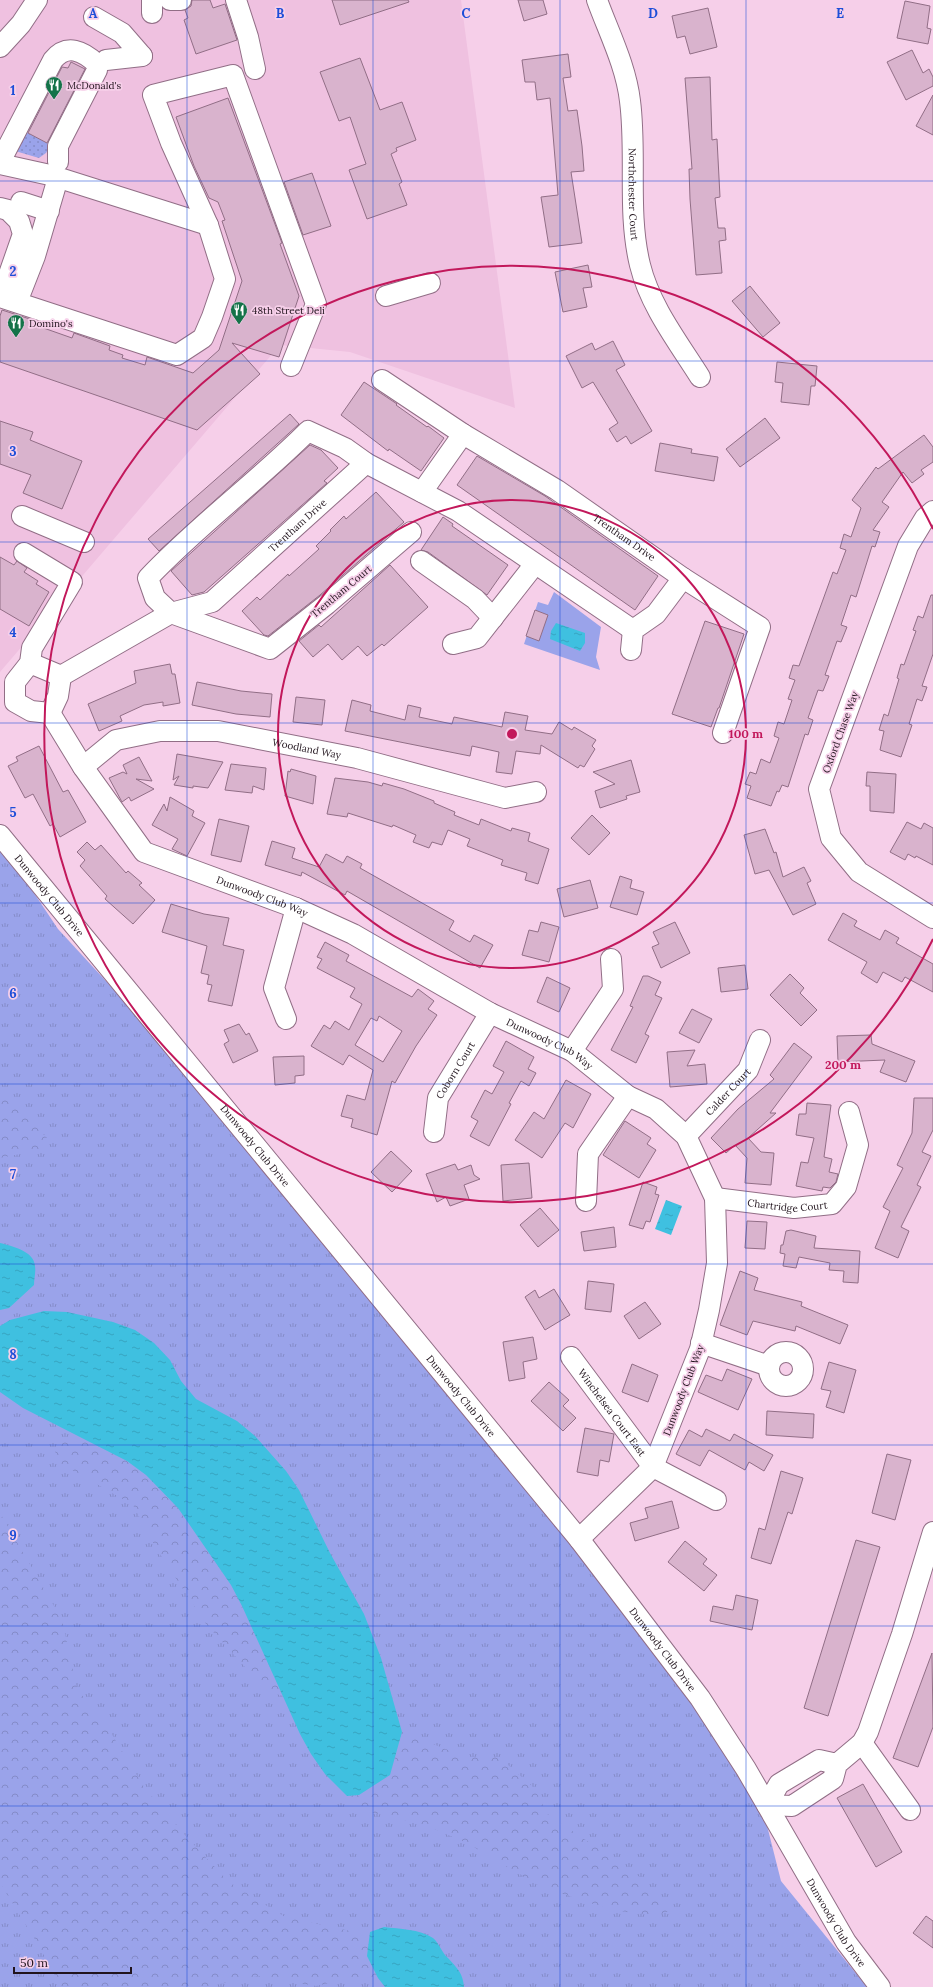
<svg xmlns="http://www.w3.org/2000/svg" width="933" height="1987" font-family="Lora,serif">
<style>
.built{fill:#efc1e0}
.grass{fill:url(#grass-tufts)}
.forest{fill:url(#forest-crowns)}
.park{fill:url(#park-dots)}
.pitch{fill:#9aa3ea}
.water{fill:url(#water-ripples)}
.building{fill:#d9b3cd;stroke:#916e86;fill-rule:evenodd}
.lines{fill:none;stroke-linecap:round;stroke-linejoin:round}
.minor-casing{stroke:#916e86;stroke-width:22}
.minor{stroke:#fff;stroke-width:20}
.grid{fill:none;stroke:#1d4ed8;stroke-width:1;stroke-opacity:0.55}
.ring{fill:none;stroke:#c2185b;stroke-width:2}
.labels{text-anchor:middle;stroke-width:3.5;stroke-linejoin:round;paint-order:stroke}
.poi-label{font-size:10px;fill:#21141d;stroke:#f6cfe9;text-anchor:start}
.street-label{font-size:10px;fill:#21141d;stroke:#f6cfe9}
.grid-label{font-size:13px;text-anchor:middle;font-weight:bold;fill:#1d4ed8;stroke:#f6cfe9;stroke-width:3.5;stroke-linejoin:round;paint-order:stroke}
.centre{fill:#c2185b;stroke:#f6cfe9;stroke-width:2}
.ring-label{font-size:12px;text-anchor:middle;font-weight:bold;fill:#c2185b;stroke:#f6cfe9;stroke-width:3.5;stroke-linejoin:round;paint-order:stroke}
</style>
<defs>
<pattern id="grass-tufts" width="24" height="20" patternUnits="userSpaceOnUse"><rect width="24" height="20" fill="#9aa3ea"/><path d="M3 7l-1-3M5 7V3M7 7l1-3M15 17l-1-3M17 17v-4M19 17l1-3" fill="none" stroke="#848bc8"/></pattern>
<pattern id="forest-crowns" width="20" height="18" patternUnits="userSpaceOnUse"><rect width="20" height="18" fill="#9aa3ea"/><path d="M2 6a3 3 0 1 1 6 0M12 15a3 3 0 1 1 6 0" fill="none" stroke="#848bc8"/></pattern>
<pattern id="park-dots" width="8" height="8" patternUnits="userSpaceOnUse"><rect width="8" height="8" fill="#9aa3ea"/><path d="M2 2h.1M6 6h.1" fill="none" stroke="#848bc8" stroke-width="1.8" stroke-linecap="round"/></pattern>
<pattern id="water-ripples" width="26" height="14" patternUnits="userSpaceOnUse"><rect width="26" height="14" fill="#3fc0e0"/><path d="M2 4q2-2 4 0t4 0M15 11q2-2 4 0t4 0" fill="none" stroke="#37a4c0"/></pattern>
</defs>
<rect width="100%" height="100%" fill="#f6cfe9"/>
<!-- built -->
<path class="built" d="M0 0H461L515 408 350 352 280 345 0 672Z"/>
<!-- grass -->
<path class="grass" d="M0 842 58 929 233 1119 561 1513 754 1774 781 1881 867 1987H0Z"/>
<!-- forest -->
<path class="forest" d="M0 1091 47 1138 45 1149 0 1158Z
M80 1437 127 1461 146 1475 178 1508 231 1585 242 1606 283 1696 267 1691 206 1624 156 1548 133 1505 60 1463 54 1449 65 1438Z
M0 1513 62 1620 77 1689 108 1728 144 1787 182 1832 229 1882 285 1917 369 1935 367 1956 378 1978 355 1977 316 1986 258 1976 205 1987H61L39 1946 0 1883Z
M402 1732 466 1757H499L534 1788 548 1815 634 1872 673 1909 657 1916 612 1910 590 1903 542 1887 467 1843 425 1825 358 1809 347 1796 359 1795 390 1775Z"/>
<!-- park -->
<path class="park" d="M24 131 51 145 46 153 39 158 15 151Z"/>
<!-- pitch -->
<path class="pitch" d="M554 592 601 627 596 657 600 670 524 644 538 602 548 605Z"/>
<!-- water -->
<path class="water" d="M556 623 585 633V643L580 651 550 639 551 631Z
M666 1200 682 1206 671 1235 655 1229Z
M0 1243C12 1246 34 1251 35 1266 36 1272 34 1279 34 1285L9 1308 0 1310Z
M44 1311 67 1312 113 1322 135 1330 154 1343 170 1360 181 1381 196 1399 237 1421 255 1436 286 1471 299 1490 330 1553 364 1614 381 1658 402 1732 390 1775 359 1795 347 1796 325 1774 311 1754 300 1734 242 1606 231 1585 178 1508 146 1475 127 1461 23 1408 0 1392V1326L10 1320Z
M384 1927C400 1929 419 1929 433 1938 439 1943 442 1953 448 1958 457 1968 463 1973 464 1987H385L378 1978 367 1956 370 1932Z"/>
<!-- building -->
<path class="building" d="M192 0H210L213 8 225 4 237 40 196 54 184 20 188 18 185 10 191 6Z
M332 0H408L409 2 340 25Z
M518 0H543L547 14 524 21Z
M905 1 930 6 927 28 931 29 928 44 897 38Z
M708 8 717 47 690 54 685 36 677 38 672 16Z
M912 50 923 73 929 69 933 77V86L906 100 887 62Z
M568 54 571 77 563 78 568 111 577 110 582 146 584 171 571 172 582 243 549 247 541 197 558 195 550 98 537 100 535 82H525L522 60Z
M360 58 380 110 402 102 416 140 396 148 397 151 391 154 402 182 399 184 407 205 367 219 349 170 366 164 365 161 350 117 339 121 320 72Z
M71 62 85 69 47 143 28 133 62 67 68 68Z
M710 77 712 140 717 139 720 197 715 198 718 228H725L726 240 719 241 722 273 696 275 690 199 689 169H692L685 78Z
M933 95V135L916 126Z
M228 98 282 243 280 244 299 296 279 357 232 343 260 374 197 430 0 362V316L2 310 36 321 35 325 72 338 74 333 110 346 109 350 123 355 122 358 145 365 147 357 193 373 219 350 242 281 222 221 225 220 218 202 209 198 194 166 176 117Z
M312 173 331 226 303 235 284 182Z
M588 265 592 287 583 288 587 307 563 312 555 272Z
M750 286 780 323 763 337 732 301Z
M613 341 625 365 616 370 652 431 631 444 626 436 617 442 609 429 618 423 593 382 582 388 566 356 592 343 595 350Z
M777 362 817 366 815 386H811L809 405 781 402 783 383 775 382Z
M364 382 397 404 396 405 427 427 428 426 444 438 421 471 389 449 388 451 341 415Z
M290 414 299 424 159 551 148 539Z
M765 418 780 438 740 467 726 449Z
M0 421 33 432 30 440 82 461 62 509 23 493 31 475 0 464Z
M924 435 933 447V462L921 470 924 474 912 483 903 472 882 502 889 507 873 530 880 532 875 547 872 546 856 597 851 595 841 625 847 627 841 642 837 641 825 675 829 676 823 691 818 690 808 718 813 720 808 735 805 734 788 787 782 785 779 792 777 791 771 806 747 798 751 786 745 784 750 772 756 774 761 759 770 763 779 738 774 736 778 722 784 724 792 700 788 699 795 680 789 678 793 665 799 666 833 572 837 574 846 550 840 548 844 534 851 537 861 508 852 500 876 467 878 469Z
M660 443 692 449 691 453 718 457 714 481 655 471Z
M310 445 321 450 338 468 324 481 327 483 204 592 192 595 171 571Z
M477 456 545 496 658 576 635 610 457 485Z
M376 492 404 522 320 595 268 636 264 635 242 611 257 597 260 600 288 574 289 576 319 549 316 546 331 531 330 530 344 516 346 519Z
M443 517 453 524 452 526 508 565 487 595 428 552 421 550Z
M0 557 14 565 17 561 27 568 24 572 38 581 36 584 49 592 29 626 0 609Z
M390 565 428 607 384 646 382 644 367 656 358 646 342 660 328 644 313 657 299 641 319 625 321 627Z
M931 595H933V654L922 686 927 687 922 701 917 699 909 724 912 725 901 757 880 750 884 731 879 730 884 714 888 716 899 679 897 678 901 664 904 665 916 631 913 630 918 616 923 618Z
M535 610 548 615 539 641 526 636Z
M705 621 744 634 719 708H718L711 727 672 714Z
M170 664 172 674H175L180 703 163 706V702L144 705 120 716 122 721 99 731 88 704 136 683 134 671Z
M197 682 241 691 272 694 270 717 236 714 192 705Z
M296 697 325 700 322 725 293 722Z
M352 700 371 705 370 711 405 720 408 705 421 708 419 717 452 724 454 717 502 727 505 712 528 716 525 730 552 734 559 722 572 730 574 727 596 740 592 746 595 749 584 767 580 765 578 768 541 745 540 754 516 751 512 774 496 772 499 752 472 746 470 756 345 731Z
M39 746 63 792 68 790 86 822 60 837 53 824 50 826 33 794 25 798 8 766 18 761 16 757Z
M177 754 211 760 223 762 208 788 193 786V788L174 785 179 776 173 780Z
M139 757 152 781 136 779 154 789 131 801 129 797 122 802 109 778 123 772 127 774 123 765Z
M631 760 640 792 626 796 627 799 600 808 595 791 615 784 593 772Z
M231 764 266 768 264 790 253 786 252 793 225 790Z
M291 769 316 776 313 804 285 796 288 771 290 772Z
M867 772 896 774 894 813 870 811V786H866Z
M335 778 368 782 382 786 383 783 404 789 434 801V803L455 812 454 815 479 825 481 819 511 831 512 828 530 833 528 841 549 849 538 884 525 880 527 873 501 865 503 860 467 846 470 839 448 830 442 845 432 842 429 848 413 842 416 835 393 825 392 827 348 813 347 817 327 814Z
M170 797 194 811 192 816 205 823 187 856 172 849 178 839 152 825 164 804 167 811Z
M592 815 610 833 589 855 571 838Z
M219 819 249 826 241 862 211 855Z
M907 822 921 829 924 823 933 828V865L916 856 915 858 908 854 905 860 890 852Z
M765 829 774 853 776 852 783 877 804 867 811 881 807 883 816 904 793 915 769 870 755 874 744 835Z
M272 841 295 848 292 858 319 867 326 854 343 863 347 856 362 864 360 868 454 921 449 930 470 942 474 935 493 945 480 968 347 891 345 895 302 872 301 876 265 865Z
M87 842 95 850 101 845 126 873 128 871 142 883 139 885 155 900 133 924 105 899 107 896 80 866 85 860 77 852Z
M620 876 632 880 630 888 644 892 637 915 610 907Z
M590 880 598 908 564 917 557 889Z
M171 904 204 914 229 918 223 945 244 950 232 1006 208 1001 212 985 207 984 209 975 201 973 207 946 162 932Z
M843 913 857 921 854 926 880 940 885 930 899 938 896 943 933 964V992L905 977 902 982 883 972 877 983 861 973 867 962 828 940Z
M541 922 559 927 549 962 522 955 529 930 538 932Z
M675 922 690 953 661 968 652 947 659 944 653 932Z
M325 942 349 955 346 961 412 997 418 989 434 1001 428 1009 437 1015 416 1046 395 1083 392 1081 377 1135 351 1127 353 1119 341 1116 347 1095 365 1100 373 1070 349 1055 343 1065 311 1046 324 1025 330 1029 335 1021 349 1030 362 1004 350 997 355 988 317 968 322 959 317 957ZM379 1016 402 1031 383 1062 355 1045 371 1018 377 1021Z
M745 965 748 989 721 992 718 968Z
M790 974 804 988 800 993 817 1010 801 1026 770 995Z
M643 976H648L661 982 655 995 662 998 645 1034 649 1036 636 1063 611 1050 633 1007 630 1006Z
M547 977 570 988 559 1012 537 1002Z
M692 1009 712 1019 699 1043 679 1033Z
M239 1024 246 1035 249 1033 258 1051 233 1063 224 1044 229 1041 224 1030Z
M871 1035 872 1044 915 1061 906 1082 880 1072 885 1060 838 1062 837 1036Z
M506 1041 534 1057 528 1069 536 1073 529 1086 521 1081 509 1103 511 1104 489 1146 470 1136 478 1121 471 1117 485 1090 492 1094 504 1072 493 1066Z
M794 1043 812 1057 770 1113H776L748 1138 761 1152 774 1153 771 1185 745 1183 747 1158 735 1145 726 1153 711 1138 738 1109 774 1079 770 1075Z
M695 1050 687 1066 705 1064 707 1084 670 1087 667 1052Z
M304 1056V1075L295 1076V1083L275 1085 273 1057Z
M566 1080 591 1094 573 1128 565 1123 542 1158 515 1140 534 1112 544 1119Z
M914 1098H933V1130L922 1152 931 1156 917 1185 921 1187 901 1227 909 1231 898 1258 875 1248 890 1211 883 1207 903 1168 897 1165 912 1133Z
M807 1103 831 1105 824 1157 832 1159 829 1172 838 1174 836 1182 830 1188 823 1187 822 1191 796 1186 801 1162 808 1163 814 1138 796 1135 799 1114H806Z
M625 1121 651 1138 647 1144 656 1150 639 1178 603 1155Z
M391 1151 412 1171 392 1192 371 1172Z
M529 1163 532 1198 503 1201 501 1165Z
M455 1164 458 1170 471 1165 474 1175 480 1179 464 1185 469 1199 450 1206 446 1197 437 1202 426 1174Z
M643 1182 657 1187 655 1194 659 1195 650 1222 646 1221 643 1229 629 1225Z
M540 1208 559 1230 538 1247 520 1225Z
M747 1221 767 1222 765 1249 745 1248Z
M614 1227 616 1247 584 1251 581 1232Z
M791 1230 816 1236 814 1248 860 1251 858 1283 843 1282 844 1271 829 1270 830 1263 799 1257 796 1268 783 1266 785 1254 780 1253 781 1245H783L786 1231Z
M740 1271 758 1278 754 1290 802 1302 801 1306 848 1325 840 1344 796 1326 795 1331 753 1321 747 1335 720 1325Z
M588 1281 614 1284 611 1312 585 1309Z
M554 1289 570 1315 545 1330 525 1297 535 1290 539 1298Z
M645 1302 661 1324 639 1339 624 1316Z
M533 1337 537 1359 523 1362 525 1378 509 1381 503 1342Z
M829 1362 856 1370 844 1413 826 1407 831 1391 821 1389Z
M632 1364 658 1375 648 1402 622 1392Z
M727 1369 752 1379 738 1410 698 1392 706 1375 722 1381Z
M549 1382 569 1400 563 1406 576 1418 563 1431 531 1401Z
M767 1411 814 1414 813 1438 766 1435Z
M585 1428 614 1434 609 1462 600 1460 598 1476 577 1472Z
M706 1429 730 1441 734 1434 773 1455 764 1471 749 1462 745 1470 709 1450 700 1466 676 1454 689 1430 702 1437Z
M887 1454 911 1460 895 1520 872 1513Z
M781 1471 803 1478 792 1514 788 1512 771 1564 751 1558 759 1528 765 1530Z
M672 1501 679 1528 635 1541 630 1523 648 1518 645 1508Z
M856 1540 880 1547 828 1716 804 1708Z
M685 1541 707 1559 703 1564 717 1575 704 1591 668 1562Z
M736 1595 758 1600 752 1630 710 1621 713 1606 733 1610Z
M932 1653 933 1727 918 1767 893 1758Z
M863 1784 902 1852 876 1867 837 1798Z
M926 1916 933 1921V1948L913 1933Z"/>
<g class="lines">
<!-- minor casing -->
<g class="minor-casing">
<g id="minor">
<path d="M170 0H181"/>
<path d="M236 0 248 37 255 69"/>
<path id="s1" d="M597 0C609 33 626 66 630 101 637 155 627 212 640 265 650 306 678 342 700 377"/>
<path d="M152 13V0"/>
<path d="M94 17 122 33 142 56"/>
<path d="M0 47 21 24 37 0"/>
<path d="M106 60 142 56"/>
<path d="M0 162 53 60C67 43 83 51 97 64V70L58 146V162"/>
<path d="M0 164 50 175 208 225"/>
<path d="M21 202 49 211"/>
<path d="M0 208 8 210 19 221 23 234 1 297"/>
<path d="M386 296 430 283"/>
<path d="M0 297 177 355 203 338 212 317 225 279 208 225 171 143 153 95 233 75 316 304 291 366"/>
<path d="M17 302 35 256 58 178"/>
<path id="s2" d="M382 380 463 434 557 490 683 578"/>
<path d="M422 492 463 434"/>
<path d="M933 511 925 518 908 546 819 789 831 838 859 872 933 918"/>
<path d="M22 516 84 542"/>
<path d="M411 532 327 604 270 649 171 613 155 598 148 578C198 525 257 482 308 431L345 448 366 463 458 511 633 630"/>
<path d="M24 553 72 582 32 648 30 663 15 682V702L31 711 50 713"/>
<path d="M421 561 475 599 493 618"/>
<path d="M453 644 477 638 535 564"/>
<path d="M631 650 633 630 656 614 683 578 760 627 723 733"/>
<path d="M30 663 61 676 58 696 50 713"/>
<path id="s3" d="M61 676 171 613 212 602 366 463"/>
<path id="s4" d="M50 713 83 767 144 852 296 908 353 934 490 1013 572 1051 628 1096 656 1109 686 1136 715 1198 717 1263 709 1310 700 1349 653 1467 579 1539"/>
<path id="s5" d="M83 767 116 740 160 731H218L357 758 505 798 536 792"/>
<path id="s6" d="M0 835 579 1539 700 1698 746 1769 846 1942 880 1987"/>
<path d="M286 1019 274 988 296 908"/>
<path d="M572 1051 613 989 611 959"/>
<path id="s7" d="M434 1132 438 1098 490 1013"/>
<path id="s8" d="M686 1136 748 1070 760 1040"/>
<path id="s9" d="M715 1198 794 1208 832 1204 846 1187 858 1145 849 1112"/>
<path d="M586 1201 588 1154 628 1096"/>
<path d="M701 1343 769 1366"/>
<circle cx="786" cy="1369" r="17"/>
<path id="s10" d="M571 1357 653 1467 716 1500"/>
<path d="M862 1743 910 1810"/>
<path d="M837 1764 819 1760 779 1784 767 1805 792 1806 833 1779 837 1764 862 1743 868 1732 902 1634 933 1532"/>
</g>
</g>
<!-- minor -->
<use href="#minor" class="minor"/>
</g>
<!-- grid -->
<path class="grid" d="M187 0V1987M373 0V1987M560 0V1987M746 0V1987M0 181H933M0 361H933M0 542H933M0 723H933M0 903H933M0 1084H933M0 1264H933M0 1445H933M0 1626H933M0 1806H933"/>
<!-- distance rings -->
<g class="ring">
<circle cx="512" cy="734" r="234"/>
<path d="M933 939A468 468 0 1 1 933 529"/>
</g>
<!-- icons -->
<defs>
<g id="restaurant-pin" transform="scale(0.9)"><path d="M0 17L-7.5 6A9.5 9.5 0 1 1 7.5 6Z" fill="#147349" stroke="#f6cfe9"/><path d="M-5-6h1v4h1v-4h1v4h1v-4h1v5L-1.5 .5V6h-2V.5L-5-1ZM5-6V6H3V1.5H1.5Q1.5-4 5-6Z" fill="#fff"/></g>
</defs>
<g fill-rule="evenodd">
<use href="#restaurant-pin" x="54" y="85"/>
<use href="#restaurant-pin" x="239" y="310"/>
<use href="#restaurant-pin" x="16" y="323"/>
</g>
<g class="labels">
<!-- poi labels -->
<g class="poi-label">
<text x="67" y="89">McDonald's</text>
<text x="252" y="314">48th Street Deli</text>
<text x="29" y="327">Domino's</text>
</g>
<!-- street labels -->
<g class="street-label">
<text dy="4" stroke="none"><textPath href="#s1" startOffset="200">Northchester Court</textPath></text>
<text dy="4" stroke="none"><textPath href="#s3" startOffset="284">Trentham Drive</textPath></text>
<text dy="4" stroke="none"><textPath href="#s2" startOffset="289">Trentham Drive</textPath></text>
<text transform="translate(341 591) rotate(-40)" y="4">Trentham Court</text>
<text transform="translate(840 732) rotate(-70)" y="4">Oxford Chase Way</text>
<text dy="4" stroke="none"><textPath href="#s5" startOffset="236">Woodland Way</textPath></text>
<text dy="4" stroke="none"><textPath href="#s6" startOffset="78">Dunwoody Club Drive</textPath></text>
<text dy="4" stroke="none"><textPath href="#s4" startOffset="294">Dunwoody Club Way</textPath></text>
<text dy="4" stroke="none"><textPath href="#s4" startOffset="618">Dunwoody Club Way</textPath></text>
<text dy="4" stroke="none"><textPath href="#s7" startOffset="67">Coborn Court</textPath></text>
<text dy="4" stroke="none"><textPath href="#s8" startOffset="61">Calder Court</textPath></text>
<text dy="4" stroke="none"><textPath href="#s6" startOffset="402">Dunwoody Club Drive</textPath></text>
<text dy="4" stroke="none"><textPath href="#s9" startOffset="73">Chartridge Court</textPath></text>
<text transform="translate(683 1390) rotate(-69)" y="4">Dunwoody Club Way</text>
<text dy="4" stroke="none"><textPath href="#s6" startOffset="726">Dunwoody Club Drive</textPath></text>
<text dy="4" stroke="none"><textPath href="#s10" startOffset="69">Winchelsea Court East</textPath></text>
<text dy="4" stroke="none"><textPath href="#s6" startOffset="1050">Dunwoody Club Drive</textPath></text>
<text dy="4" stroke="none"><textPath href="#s6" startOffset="1374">Dunwoody Club Drive</textPath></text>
</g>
</g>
<g class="grid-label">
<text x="93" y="18">A</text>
<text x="280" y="18">B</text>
<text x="466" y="18">C</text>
<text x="653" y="18">D</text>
<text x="840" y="18">E</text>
<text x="13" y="95">1</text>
<text x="13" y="276">2</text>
<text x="13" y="456">3</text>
<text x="13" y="637">4</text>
<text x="13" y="817">5</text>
<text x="13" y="998">6</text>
<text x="13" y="1179">7</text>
<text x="13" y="1359">8</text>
<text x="13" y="1540">9</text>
</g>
<circle cx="512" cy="734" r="6" class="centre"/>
<g class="ring-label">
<text x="746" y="738">100 m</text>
<text x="843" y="1069">200 m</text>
</g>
<!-- scale -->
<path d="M14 1967v6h117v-6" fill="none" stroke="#21141d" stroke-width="2"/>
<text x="20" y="1967" font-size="12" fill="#21141d" stroke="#f6cfe9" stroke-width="3" paint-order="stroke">50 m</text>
</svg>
